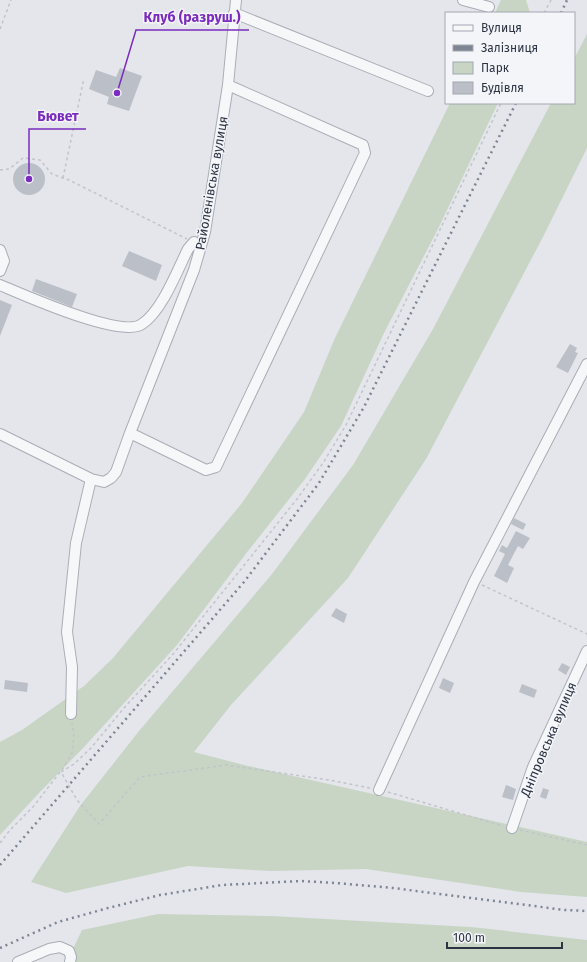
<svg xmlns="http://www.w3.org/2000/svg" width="587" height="962" font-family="'Fira Sans',sans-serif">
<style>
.green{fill:#c8d5c5}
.building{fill:#bbbfc8}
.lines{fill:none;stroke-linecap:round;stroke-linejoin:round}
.minor-casing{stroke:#a9adb5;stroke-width:12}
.path{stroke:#c1c4ca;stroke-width:1.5;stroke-dasharray:3 3;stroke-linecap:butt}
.minor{stroke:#f6f7f9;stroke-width:10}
.rail{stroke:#7d8594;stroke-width:2.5;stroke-dasharray:2 4;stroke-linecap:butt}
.labels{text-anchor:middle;stroke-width:3;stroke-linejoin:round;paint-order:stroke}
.street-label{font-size:13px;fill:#2c3343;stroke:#f3f5f8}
.leader{fill:none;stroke:#7b2cbf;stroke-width:1.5}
.callout-dot{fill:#7b2cbf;stroke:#f3f5f8;stroke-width:1.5}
.callout-label{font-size:14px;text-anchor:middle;font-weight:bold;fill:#7b2cbf;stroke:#f3f5f8;stroke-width:3;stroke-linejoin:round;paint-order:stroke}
</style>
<rect width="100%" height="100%" fill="#e4e6eb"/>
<!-- green -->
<path class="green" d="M501 0H526L530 13H495Z
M587 34V148L544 235 426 459 348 578 231 705 194 752 244 765 587 842V897L521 892 366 869 270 871 188 866 66 893 31 882 80 806 139 731 272 574 353 465 433 329 551 103H574V59Z
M450 103H498L438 229 384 333 341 426 305 479 248 551 177 645 85 746 39 793 0 835V742L22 730 84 686 113 658 242 503 304 412 335 338Z
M158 914 271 916 471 927 587 940V962H74L72 951 82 930Z"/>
<!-- building -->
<path class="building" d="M120 68 142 76 129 111 107 104 109 97 89 89 96 70 116 77Z
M13 179a16 16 0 1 1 32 0a16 16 0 1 1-32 0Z
M129 251 162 265 156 281 122 266Z
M36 279 77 294 72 307 32 291Z
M0 300 12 305 0 336Z
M570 344 577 348 575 352 578 353 568 373 556 367Z
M514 518 526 524 523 530 511 524Z
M516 531 530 538 523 549 518 546 508 565 514 568 507 583 494 576 505 554 499 551 502 545 507 548Z
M336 608 347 614 344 623 331 616Z
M562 663 570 667 566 675 558 670Z
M443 678 454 683 450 693 439 688Z
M5 680 28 683 27 692 4 689Z
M522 684 537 690 534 698 519 692Z
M506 785 516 789 513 800 502 797Z
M543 788 549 790 546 799 540 797Z"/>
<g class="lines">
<!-- minor casing -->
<g class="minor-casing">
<path id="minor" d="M463 0 489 7
M234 13 428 91
M0 250 4 261 0 271
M0 285C24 295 122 339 142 324 162 311 177 271 188 249L194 242
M130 433 206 470 216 467 365 153 363 145 228 85
M0 434 91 479 104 482 111 478 116 472 130 433 194 270 205 232 228 85 236 0
M71 714 72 667 67 632 76 543 91 479
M379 790 474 582 587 364
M512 828 533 767 587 651
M18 962 49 949 60 947 69 951 71 957 70 962"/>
</g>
<!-- path -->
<path class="path" d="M544 13 551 0
M0 29 11 0
M0 170 9 169 23 158 40 160 52 174 69 180 187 239
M63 178 84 78
M482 585 587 634
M370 788 329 780 226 765 140 777 99 824 77 800 61 772 74 764 91 748 124 708 174 653 297 499 323 463 346 425 501 103
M388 792 503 826
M520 830 587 845
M0 843 10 830 33 807 64 767 72 753 74 735 72 723"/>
<!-- minor -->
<use href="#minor" class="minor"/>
<!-- rail -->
<path class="rail" d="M561 13 567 0
M0 865 244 582 319 483 364 407 516 103
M0 948 58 922 108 908 160 895 222 885 301 881 336 883 393 888 565 910 587 911"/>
</g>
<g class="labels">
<!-- street labels -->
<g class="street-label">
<text transform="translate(211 183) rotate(-80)" y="5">Райоленівська вулиця</text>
<text transform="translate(548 739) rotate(-67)" y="5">Дніпровська вулиця</text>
</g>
</g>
<!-- callouts -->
<path class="leader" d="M117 93L136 30H249M29 179L29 129H86"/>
<g class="callout-dot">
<circle cx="117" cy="93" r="4"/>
<circle cx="29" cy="179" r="4"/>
</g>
<g class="callout-label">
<text x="192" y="22">Клуб (разруш.)</text>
<text x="58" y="121">Бювет</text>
</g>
<!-- legend -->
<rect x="445" y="12" width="130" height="92" fill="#f3f5f8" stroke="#a3a7b0"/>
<rect x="453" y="25" width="20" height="6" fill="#f6f7f9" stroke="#a3a7b0"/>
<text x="481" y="32" font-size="12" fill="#2c3343">Вулиця</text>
<rect x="453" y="45" width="20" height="6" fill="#7d8594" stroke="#a3a7b0"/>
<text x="481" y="52" font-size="12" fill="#2c3343">Залізниця</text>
<rect x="453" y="62" width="20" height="12" fill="#c8d5c5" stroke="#a3a7b0"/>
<text x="481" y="72" font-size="12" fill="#2c3343">Парк</text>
<rect x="453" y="82" width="20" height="12" fill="#bbbfc8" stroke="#a3a7b0"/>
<text x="481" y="92" font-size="12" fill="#2c3343">Будівля</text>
<!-- scale -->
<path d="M447 942v6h115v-6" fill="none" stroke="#2c3343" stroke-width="2"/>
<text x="453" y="942" font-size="12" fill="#2c3343" stroke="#f3f5f8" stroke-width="3" paint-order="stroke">100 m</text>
</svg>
